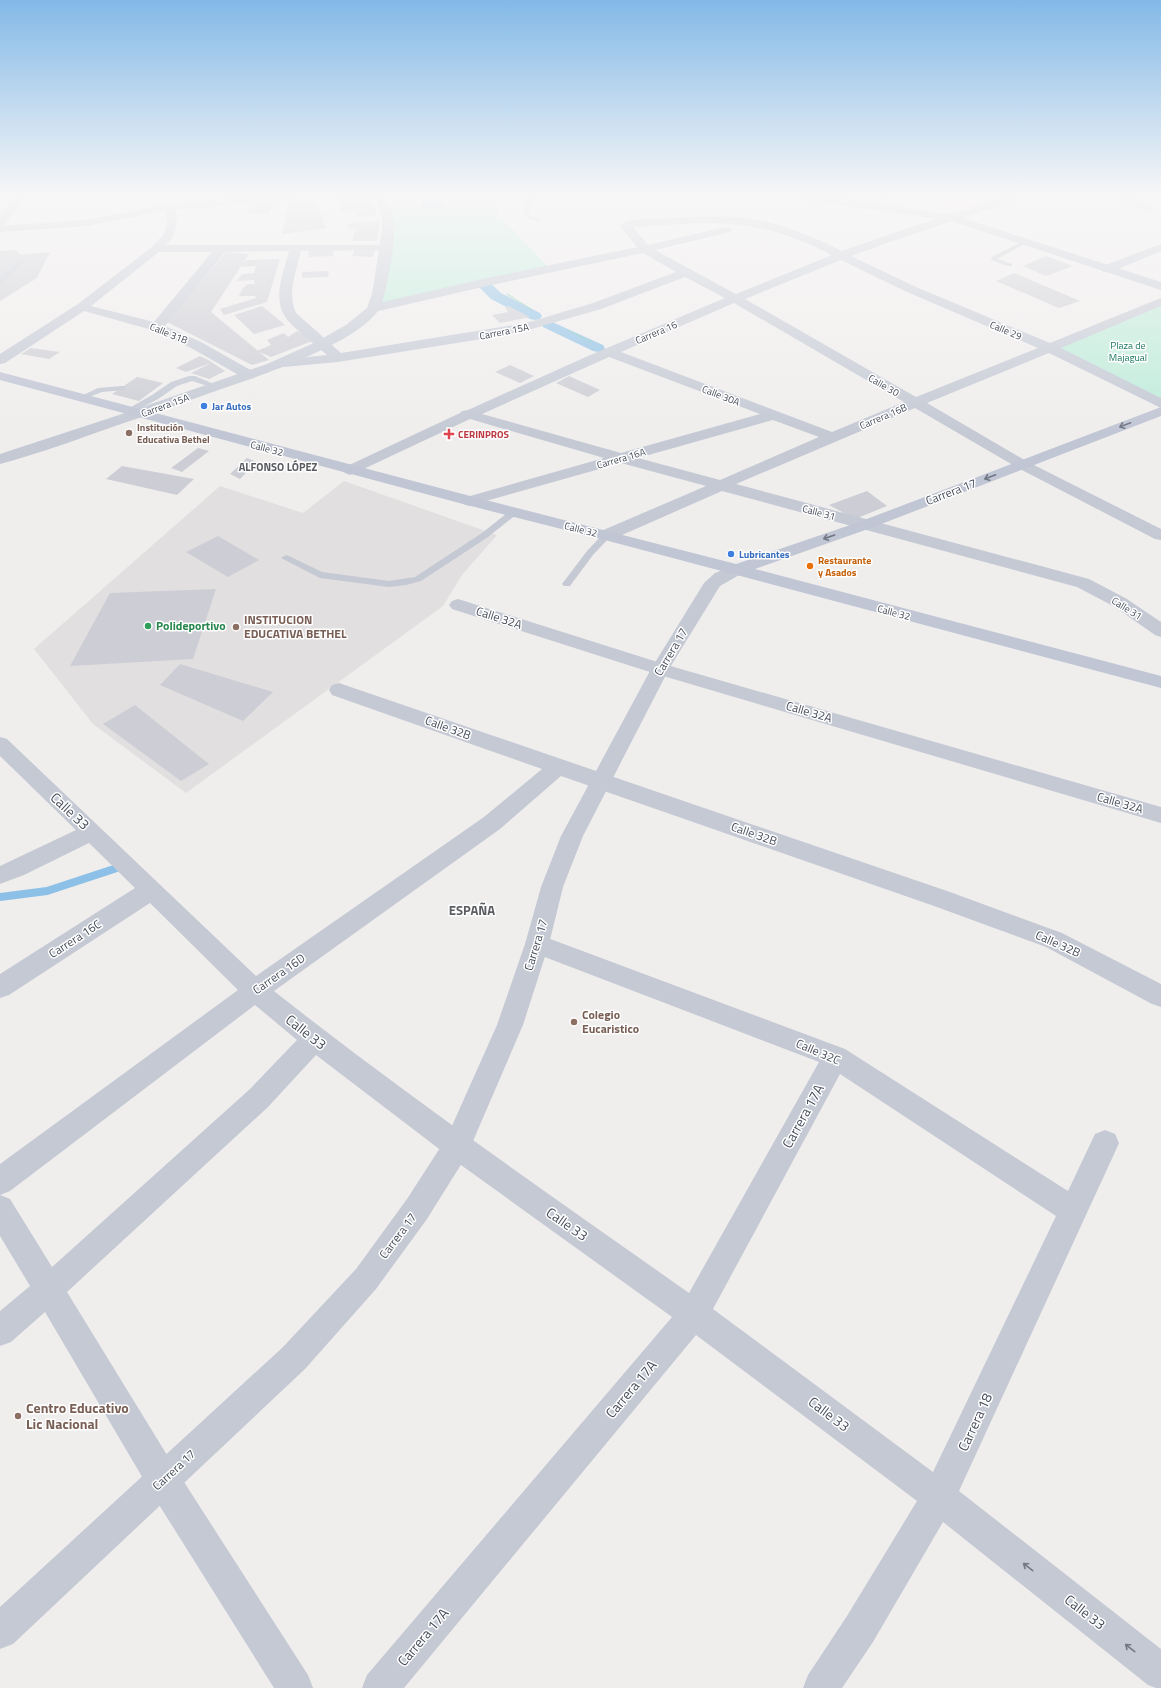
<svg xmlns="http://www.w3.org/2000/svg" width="1161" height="1688" font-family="'Titillium Web',sans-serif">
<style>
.education{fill:#e1dfdf}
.medical{fill:#f9e7de}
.green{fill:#beecda}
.water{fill:#8dc0e6}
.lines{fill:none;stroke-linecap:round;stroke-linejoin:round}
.stream-far1{stroke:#8dc0e6;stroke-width:6}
.stream{stroke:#8dc0e6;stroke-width:8}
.canal{fill:#8dc0e6;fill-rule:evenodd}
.building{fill:#cdced5}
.path{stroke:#78c8b2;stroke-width:1.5;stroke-dasharray:1.5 1;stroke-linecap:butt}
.service{fill:#c4c9d4;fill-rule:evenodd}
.minor{fill:#c4c9d4;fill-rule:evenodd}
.tertiary{fill:#c4c9d4;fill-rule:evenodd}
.secondary{fill:#c1c6d5;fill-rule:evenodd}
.oneway{stroke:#727785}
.oneway2{stroke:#737885}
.shop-dot{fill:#3f7fe0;stroke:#fff;stroke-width:1.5}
.education-dot{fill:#8d6e63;stroke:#fff;stroke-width:1.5}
.health-dot{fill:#e0444e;stroke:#fff;stroke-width:1.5}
.food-dot{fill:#e8710a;stroke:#fff;stroke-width:1.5}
.leisure-dot{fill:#2e9e5b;stroke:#fff;stroke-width:1.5}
.labels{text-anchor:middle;stroke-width:3;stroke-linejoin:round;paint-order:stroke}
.far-street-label{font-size:10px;fill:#474c5a;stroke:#fff}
.far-park-label{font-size:10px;fill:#1c775e;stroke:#fff}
.far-shop-label{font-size:10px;font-weight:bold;fill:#366cbe;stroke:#fff;text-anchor:start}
.far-education-label{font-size:10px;font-weight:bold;fill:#785e54;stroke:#fff;text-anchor:start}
.far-health-label{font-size:10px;font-weight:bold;fill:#be3a42;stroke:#fff;text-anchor:start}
.far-food-label{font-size:10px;font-weight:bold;fill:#c56008;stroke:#fff;text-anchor:start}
.far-neighbourhood-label{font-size:11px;font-weight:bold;fill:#5a5c62;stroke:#fff}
.street-label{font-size:12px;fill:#474c5a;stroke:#fff}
.education-label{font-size:12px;font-weight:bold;fill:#785e54;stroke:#fff;text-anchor:start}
.leisure-label{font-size:12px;font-weight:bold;fill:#27864d;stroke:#fff;text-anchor:start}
.neighbourhood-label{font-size:13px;font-weight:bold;fill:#5a5c62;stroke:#fff}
.near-street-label{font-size:14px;fill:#474c5a;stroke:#fff}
.near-education-label{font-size:14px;font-weight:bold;fill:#785e54;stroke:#fff;text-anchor:start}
</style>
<rect width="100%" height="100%" fill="#f0eeed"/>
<!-- education -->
<path class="education" d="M344 481 497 535 462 575 443 606 186 793 93 724 34 649 220 486 303 513Z"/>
<!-- medical -->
<path class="medical" d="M926 197H971L984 202 965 210Z"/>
<!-- green -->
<path class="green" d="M380 197H499L498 214 550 269 369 308 386 247Z
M1161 302V404L1050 348Z"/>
<!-- water -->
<path class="water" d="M440 200 444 207 423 210 420 202Z"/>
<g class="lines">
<!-- stream-far1 -->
<path class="stream-far1" d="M117 868 120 867"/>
<!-- stream -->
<path class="stream" d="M0 897 47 891 120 867"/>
<!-- canal -->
<path class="canal" d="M485 282 490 283 501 293 540 313 542 316 540 319 535 320 530 319 491 299 478 286 480 283Z
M548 320 603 345 605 348 603 351 598 352 593 351 543 327 541 324 543 321Z"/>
</g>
<!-- building -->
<path class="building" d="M373 197 376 215 358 217 354 211 341 212 336 199Z
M316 200 326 228 282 234 289 201Z
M274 203 268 214H247L251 204Z
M380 221 377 241H352L356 229 348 228V224Z
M334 248 333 256 308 257 309 249Z
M355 249 375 250 373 257 352 256Z
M16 250 20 255 50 252 37 278 0 301V251Z
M226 252 249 254 211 312 269 360 252 365 167 322Z
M1046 256 1073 266 1046 276 1023 266Z
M280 259 267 302 224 315 220 309 256 298 255 296H239L242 289 248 284H255L254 280 237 281 242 274 254 273 256 266 239 267 247 260Z
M329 271 328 277 302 278V272Z
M1014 273 1080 301 1059 308 996 281Z
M262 306 285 325 254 334 234 315Z
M508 306 530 317 500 323 492 315 508 312 505 307Z
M297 331 315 340 271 357 257 351 271 345 267 340 284 333 288 337Z
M31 348 60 352 49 359 21 354Z
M200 356 210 361 225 371 209 379 191 373 211 363 186 372 176 368Z
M510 365 534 376 520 383 495 372Z
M569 376 600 390 588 397 556 383Z
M137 377 163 383 139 401 112 394Z
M198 448 209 451 182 472 171 468Z
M247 458 257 462 240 479 230 474Z
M122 466 194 479 177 495 106 479Z
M867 491 887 506 855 519 829 505Z
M218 536 259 560 228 577 186 552Z
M216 589 193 659 70 666 110 593Z
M180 664 273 692 243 721 160 685Z
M135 705 209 764 181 781 103 724Z"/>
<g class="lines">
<!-- path -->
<path class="path" d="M507 294 532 310
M569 331 591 342"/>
<!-- service -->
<path class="service" d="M528 197H534L529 213 533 217 540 219V221L529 219 523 213Z
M882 197H889L878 208H874V206Z
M1025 240 1027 241V243L997 259 1012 264V266H1008L991 260 992 257Z
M18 261 23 262 2 284 0 285V279Z
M189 376H195L221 387 217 389 192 381 177 386 158 399 131 413H128L124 411 152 395 171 382Z
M122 386H125V390L102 392 81 400 77 398 98 388Z
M514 509 517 510 518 512 517 514 488 537 421 581 406 585 389 587 320 578 281 558 286 555 289 556 322 572 389 581 415 577 482 533 511 510Z
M607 532 612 535 610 537 593 555 570 586H564L562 584 587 551 604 533Z"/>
<!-- minor -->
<path class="minor" d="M15 197H26L4 225 0 226V216Z
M1004 197H1021L1020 199 910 235 851 256 916 287 1050 343 1161 298V306L1061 348 1161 398V408L1049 353 927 403 1028 462 1161 529V540L1155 539 1018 468 915 408 736 484 1089 579 1127 599 1161 622V637L1155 635 1115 607 1077 587 722 491 613 539 607 540 601 539 599 535 601 531 706 486 621 463 475 504 469 506 463 504 461 501 463 498 604 458 470 419 355 473 350 475 345 473 342 470 345 467 460 413 462 411 468 410 588 356 725 298 685 277 601 309 528 330 494 337 338 362 284 367 279 366 277 363 279 360 327 355C318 347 288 324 284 315 273 295 284 271 289 251L225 252 165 326 201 342 254 372 256 375 254 378 249 379 244 378 191 348 152 330 84 311 5 363 0 364V354L78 304 152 247 163 235 166 226 167 217 164 207 169 204 174 207C179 223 177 233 166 245H390L392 247 390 249 386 250 301 251C296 272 287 293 296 313L341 353 526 323 593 303 676 272 643 253 487 286 374 312 370 311 368 308 370 305 374 304 487 278 637 247 620 226C627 217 648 219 658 219 688 217 718 215 747 218 781 223 812 236 842 251L902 230ZM699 223C752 223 785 231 832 255L736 294 655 250 730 232 732 230 730 228 726 227 648 245 633 227ZM159 252H212L154 322 91 306ZM841 260 907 292 1038 348 916 397 745 299ZM734 303 904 402 832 432 621 352ZM609 357 760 414 621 453 482 414ZM773 420 819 437 720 480 638 458Z
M1113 197H1129L1154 207 1155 209 1150 212 1146 211Z
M1161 244V251L1111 272H1103L1101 269 1103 266Z
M458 599 667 665 1161 807V823L653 673 452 609 449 605 452 601Z
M339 683 950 892 1062 933 1161 984V1007L1152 1004 1046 947 934 906 561 776 500 829 274 991C408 1097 549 1194 689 1293L819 1062 529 951 525 944 529 937 537 934 545 937 845 1049 1068 1191 1095 1134 1105 1130 1115 1134 1119 1143 1115 1152 959 1491 1161 1649V1688H1156L1148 1685 943 1522 873 1642 842 1688H803L808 1675 847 1616 917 1501 696 1335 404 1688H362L367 1675 672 1317 447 1155 316 1055 268 1107 67 1292 175 1468 308 1675 313 1688H274L151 1492 45 1312 11 1342 0 1346V1311L30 1286 0 1236V1195L10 1199 52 1267 250 1089 297 1040 255 1005 10 1191 0 1195V1164L238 990 150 903 9 995 0 998V974L135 888 89 843 24 875 0 884V866L76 830 0 756V737L7 739 256 976 484 817 542 769 332 695 329 690 332 685ZM840 1074 1056 1216 933 1472 713 1309Z"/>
<!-- tertiary -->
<path class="tertiary" d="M244 197H302L297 200 169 210 86 226 0 232V226L86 220 169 204Z
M375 197H386C389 204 392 211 393 218 397 240 388 281 382 304 365 343 250 379 210 393 180 404 151 414 121 424 81 438 41 453 0 464V454L122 414 267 364 316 342 346 325 367 308 372 294 382 230V216Z
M799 197H830L953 215 1161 282V290L951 221 804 200Z
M735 565 741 566 744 570 741 574 720 586 669 669 583 836 563 887 549 944 523 1025 467 1155 427 1219 376 1289 305 1369 13 1644 0 1649V1607L283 1347 356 1269 407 1199 447 1137 497 1025 525 944 541 887 561 836 651 669 704 583 715 573Z"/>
<!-- secondary -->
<path class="secondary" d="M0 372 474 497 736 564 859 522 1161 407V416L871 528 755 569 1161 676V688L601 539 463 504 0 380Z"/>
</g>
<!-- one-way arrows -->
<defs><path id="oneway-shaft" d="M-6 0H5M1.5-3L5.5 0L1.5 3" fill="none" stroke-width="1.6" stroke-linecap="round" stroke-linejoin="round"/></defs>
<g class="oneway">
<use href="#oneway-shaft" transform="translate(1125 425) rotate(159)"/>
<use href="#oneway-shaft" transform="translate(990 477) rotate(159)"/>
<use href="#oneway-shaft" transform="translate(829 537) rotate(161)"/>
</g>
<g class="oneway2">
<use href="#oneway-shaft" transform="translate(1028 1567) rotate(-142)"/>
<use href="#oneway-shaft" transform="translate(1130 1648) rotate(-142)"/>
</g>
<!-- sky -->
<linearGradient id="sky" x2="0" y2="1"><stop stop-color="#83b9e7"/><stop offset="0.45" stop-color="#f8f7f7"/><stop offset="1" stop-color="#f8f7f7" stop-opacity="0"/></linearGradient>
<rect width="1161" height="434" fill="url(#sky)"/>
<!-- markers -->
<g class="shop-dot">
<circle cx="204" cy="406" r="4"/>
<circle cx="731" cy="554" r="4"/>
</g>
<g class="education-dot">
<circle cx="129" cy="433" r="4"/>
<circle cx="236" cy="627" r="4"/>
<circle cx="574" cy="1022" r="4"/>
<circle cx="18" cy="1416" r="4"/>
</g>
<path class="health-dot" d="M447 428h4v4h4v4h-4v4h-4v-4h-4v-4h4z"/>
<circle class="food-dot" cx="810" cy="566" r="4"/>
<circle class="leisure-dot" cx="148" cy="626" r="4"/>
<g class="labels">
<!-- far-street labels -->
<g class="far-street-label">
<text transform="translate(1006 330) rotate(23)" y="4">Calle 29</text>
<text transform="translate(504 331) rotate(-11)" y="4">Carrera 15A</text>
<text transform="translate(656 332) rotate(-23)" y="4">Carrera 16</text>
<text transform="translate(169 333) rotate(22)" y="4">Calle 31B</text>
<text transform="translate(884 385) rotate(30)" y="4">Calle 30</text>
<text transform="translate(721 395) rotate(21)" y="4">Calle 30A</text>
<text transform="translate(165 405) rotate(-20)" y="4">Carrera 15A</text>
<text transform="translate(883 416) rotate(-23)" y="4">Carrera 16B</text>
<text transform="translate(267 448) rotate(15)" y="4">Calle 32</text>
<text transform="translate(621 458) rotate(-16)" y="4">Carrera 16A</text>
<text transform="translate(819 512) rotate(15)" y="4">Calle 31</text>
<text transform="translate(581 529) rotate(14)" y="4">Calle 32</text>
<text transform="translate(1127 608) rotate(32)" y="4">Calle 31</text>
<text transform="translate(894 612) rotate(15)" y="4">Calle 32</text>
</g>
<!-- far-park labels -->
<g class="far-park-label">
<text x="1128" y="349">Plaza de<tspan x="1128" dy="12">Majagual</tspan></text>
</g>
<!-- far-shop labels -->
<g class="far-shop-label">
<text x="212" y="410">Jar Autos</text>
<text x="739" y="558">Lubricantes</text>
</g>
<!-- far-education labels -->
<g class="far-education-label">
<text x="137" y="431">Institución<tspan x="137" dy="12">Educativa Bethel</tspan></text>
</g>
<!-- far-health labels -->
<g class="far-health-label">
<text x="458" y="438">CERINPROS</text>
</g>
<!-- far-food labels -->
<g class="far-food-label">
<text x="818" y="564">Restaurante<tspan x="818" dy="12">y Asados</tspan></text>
</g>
<!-- far-neighbourhood labels -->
<g class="far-neighbourhood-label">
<text x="278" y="471">ALFONSO LÓPEZ</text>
</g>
<!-- street labels -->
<g class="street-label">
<text transform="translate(951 492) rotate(-21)" y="4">Carrera 17</text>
<text transform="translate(499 618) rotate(18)" y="4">Calle 32A</text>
<text transform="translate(671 652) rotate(-59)" y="4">Carrera 17</text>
<text transform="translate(809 712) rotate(16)" y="4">Calle 32A</text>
<text transform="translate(448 728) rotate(20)" y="4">Calle 32B</text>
<text transform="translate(1120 803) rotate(16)" y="4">Calle 32A</text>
<text transform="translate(754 834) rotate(19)" y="4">Calle 32B</text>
<text transform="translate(75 939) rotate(-33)" y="4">Carrera 16C</text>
<text transform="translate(1058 944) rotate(24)" y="4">Calle 32B</text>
<text transform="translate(536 945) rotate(-73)" y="4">Carrera 17</text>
<text transform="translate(279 974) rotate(-35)" y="4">Carrera 16D</text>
<text transform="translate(818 1052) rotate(23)" y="4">Calle 32C</text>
<text transform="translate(398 1236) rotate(-53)" y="4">Carrera 17</text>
<text transform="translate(174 1470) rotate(-43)" y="4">Carrera 17</text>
</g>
<!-- education labels -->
<g class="education-label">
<text x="244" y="624">INSTITUCION<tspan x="244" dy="14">EDUCATIVA BETHEL</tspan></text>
<text x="582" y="1019">Colegio<tspan x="582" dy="14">Eucaristico</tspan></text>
</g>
<!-- leisure labels -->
<g class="leisure-label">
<text x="156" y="630">Polideportivo</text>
</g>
<!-- neighbourhood labels -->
<g class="neighbourhood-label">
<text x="472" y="915">ESPAÑA</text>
</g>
<!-- near-street labels -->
<g class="near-street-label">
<text transform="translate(70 811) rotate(43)" y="5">Calle 33</text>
<text transform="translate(306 1032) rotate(38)" y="5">Calle 33</text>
<text transform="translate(803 1116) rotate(-61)" y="5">Carrera 17A</text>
<text transform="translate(567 1224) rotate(35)" y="5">Calle 33</text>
<text transform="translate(631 1389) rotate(-50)" y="5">Carrera 17A</text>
<text transform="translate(829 1414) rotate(37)" y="5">Calle 33</text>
<text transform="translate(975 1422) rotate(-65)" y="5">Carrera 18</text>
<text transform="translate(1085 1612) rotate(38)" y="5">Calle 33</text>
<text transform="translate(423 1637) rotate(-50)" y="5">Carrera 17A</text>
</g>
<!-- near-education labels -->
<g class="near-education-label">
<text x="26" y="1413">Centro Educativo<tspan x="26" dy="16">Lic Nacional</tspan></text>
</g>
</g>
</svg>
